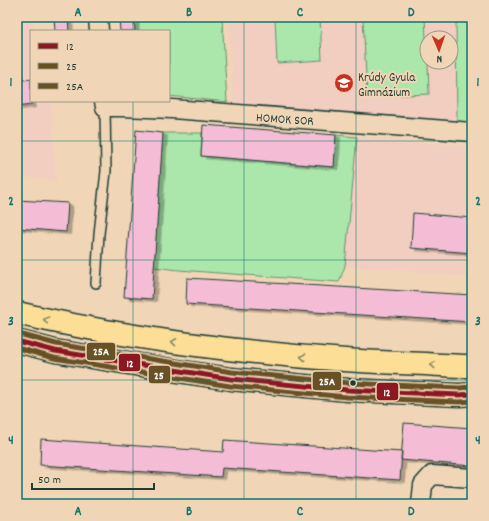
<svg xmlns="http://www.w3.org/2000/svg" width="489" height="521" font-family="Dekko,sans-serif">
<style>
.built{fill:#f1cec0;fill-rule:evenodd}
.green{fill:#abe6ab;stroke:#659270}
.building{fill:#f4bdd5;stroke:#1f3d34;filter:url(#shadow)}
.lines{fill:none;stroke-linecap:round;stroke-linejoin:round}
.service-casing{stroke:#1f3d34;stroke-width:12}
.minor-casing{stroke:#1f3d34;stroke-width:21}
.primary-casing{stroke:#1f3d34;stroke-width:25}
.service{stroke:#f0d6b7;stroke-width:9}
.minor{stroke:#f0d6b7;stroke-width:18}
.primary{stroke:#fdde96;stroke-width:22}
.bus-1-casing{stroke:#f0d6b7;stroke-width:8}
.bus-2-casing{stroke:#f0d6b7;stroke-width:8}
.bus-3-casing{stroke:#f0d6b7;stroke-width:8}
.bus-1{stroke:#8c1821;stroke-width:5}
.bus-2{stroke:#685125;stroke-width:5}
.bus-3{stroke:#685125;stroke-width:5}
.oneway{stroke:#838560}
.grid{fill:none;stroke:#0f766e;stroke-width:1;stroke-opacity:0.55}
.bus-dot{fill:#1f3d34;stroke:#f0d6b7;stroke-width:1.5}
.labels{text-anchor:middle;stroke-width:4;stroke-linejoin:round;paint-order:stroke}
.poi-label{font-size:13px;fill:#1f3d34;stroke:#f0d6b7;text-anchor:start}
.street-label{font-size:13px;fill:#1f3d34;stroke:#f0d6b7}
.line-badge{stroke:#f0d6b7;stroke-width:1.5}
.badge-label{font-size:11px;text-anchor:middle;font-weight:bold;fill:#fff}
.neatline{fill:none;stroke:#0f766e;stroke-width:1.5}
.grid-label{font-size:13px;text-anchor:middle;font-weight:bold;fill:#0f766e}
</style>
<defs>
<filter id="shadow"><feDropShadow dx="4.5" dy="2.5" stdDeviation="0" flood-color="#0004"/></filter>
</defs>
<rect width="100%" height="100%" fill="#f0d6b7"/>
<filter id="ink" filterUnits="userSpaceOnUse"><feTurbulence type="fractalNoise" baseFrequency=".025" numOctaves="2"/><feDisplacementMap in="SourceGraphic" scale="8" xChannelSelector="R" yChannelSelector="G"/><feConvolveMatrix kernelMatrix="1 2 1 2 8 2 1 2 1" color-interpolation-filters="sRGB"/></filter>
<g filter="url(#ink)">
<!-- built -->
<path class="built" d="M17 17H31L32 21 35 31H31V101H51L56 180 17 176Z
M228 17H456L457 122 233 104ZM427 38H451V62H427Z
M357 137 472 146V277L345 266Z"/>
<!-- green -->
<path class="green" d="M134 17H222L227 102 169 96V31H135Z
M275 17H320L322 60 277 63Z
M363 17H425L427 62H428L429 94 367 97Z
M456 17H472V124L457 122Z
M163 133H202L201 156 334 167 336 135 357 137 345 266 339 282 179 270 154 267Z"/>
<!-- building -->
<path class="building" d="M54 17H68L69 31H55Z
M119 17H134L135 31H120Z
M31 79V105L17 107V81Z
M203 125 336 135 334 167 201 156Z
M136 130 163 133 152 299 124 297Z
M17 200 68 203 66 232 17 228Z
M413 213 472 218V253L411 248Z
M187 278 472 295V322L186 304Z
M404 423 472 428V466L401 460Z
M41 439 223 452 224 440 402 452 400 480 222 468 221 477 40 465Z"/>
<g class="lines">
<!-- service casing -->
<g class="service-casing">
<path id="service" d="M96 283 99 234 106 171 105 107"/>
</g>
<!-- minor casing -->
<g class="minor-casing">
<path id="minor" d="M98 17 99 31
M104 101 105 107H123L172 109 472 132
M421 504 423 485 432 475 472 478"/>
</g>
<!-- primary casing -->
<g class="primary-casing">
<path id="primary" d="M17 313C124 338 235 352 345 360 372 362 399 363 426 364 442 365 457 366 472 366
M17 341 55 351 171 370 231 379 348 390 459 395 472 394"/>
</g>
<!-- service -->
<use href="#service" class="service"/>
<!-- minor -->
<use href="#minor" class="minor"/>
<!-- primary -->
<use href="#primary" class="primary"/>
<!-- bus-1 casing -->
<g class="bus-1-casing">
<path id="bus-1" d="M17 341 55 351 231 379 348 390 459 395 472 394"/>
</g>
<!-- bus-2 casing -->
<g class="bus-2-casing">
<path id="bus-2" d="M17 348 54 358 230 386 347 397 459 402 472 401"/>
</g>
<!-- bus-3 casing -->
<g class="bus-3-casing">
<path id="bus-3" d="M19 334 56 344 232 372 348 383 459 388 471 387"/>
</g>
<!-- bus-1 -->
<use href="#bus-1" class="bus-1"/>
<!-- bus-2 -->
<use href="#bus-2" class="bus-2"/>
<!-- bus-3 -->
<use href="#bus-3" class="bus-3"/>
</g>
<!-- one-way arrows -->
<defs><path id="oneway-chevron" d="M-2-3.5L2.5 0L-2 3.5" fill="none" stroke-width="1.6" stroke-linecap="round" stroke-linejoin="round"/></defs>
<g class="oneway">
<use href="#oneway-chevron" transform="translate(46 320) rotate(-167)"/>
<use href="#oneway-chevron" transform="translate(174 342) rotate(-172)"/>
<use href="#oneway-chevron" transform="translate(303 357) rotate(-175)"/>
<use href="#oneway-chevron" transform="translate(433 365) rotate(-178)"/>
</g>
</g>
<!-- grid -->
<path class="grid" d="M133 17V31M244 17V504M356 17V504M133 101V504M17 141H472M17 260H472M17 380H472"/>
<!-- icons -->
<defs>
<g id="school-disc" transform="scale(1)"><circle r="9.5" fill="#c8321e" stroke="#f0d6b7"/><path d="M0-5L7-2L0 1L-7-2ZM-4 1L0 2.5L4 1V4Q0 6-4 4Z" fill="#fff"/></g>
</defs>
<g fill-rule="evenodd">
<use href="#school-disc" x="344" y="83"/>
</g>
<!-- markers -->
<circle class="bus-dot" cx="353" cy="383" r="3.5"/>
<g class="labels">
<!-- poi labels -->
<g class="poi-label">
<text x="358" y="81">Krúdy Gyula<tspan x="358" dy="15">Gimnázium</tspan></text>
</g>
<!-- street labels -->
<g class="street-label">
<text transform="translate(285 118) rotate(4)" y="5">HOMOK SOR</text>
</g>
</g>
<g class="line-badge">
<rect x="86" y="342" width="30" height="19" rx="4" fill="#685125"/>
<rect x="118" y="353" width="23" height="19" rx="4" fill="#8c1821"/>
<rect x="148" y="365" width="23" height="19" rx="4" fill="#685125"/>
<rect x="312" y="371" width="30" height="20" rx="4" fill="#685125"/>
<rect x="376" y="382" width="23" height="19" rx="4" fill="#8c1821"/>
</g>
<g class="badge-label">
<text x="101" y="355">25A</text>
<text x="130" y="367">12</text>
<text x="159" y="379">25</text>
<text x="327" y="385">25A</text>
<text x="387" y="396">12</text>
</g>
<!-- margin -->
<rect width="489" height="521" fill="none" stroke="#f0d6b7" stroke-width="44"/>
<!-- legend -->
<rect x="30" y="30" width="140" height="72" fill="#f0d6b7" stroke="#9c9983"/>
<rect x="38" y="43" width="20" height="6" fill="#8c1821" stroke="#9c9983"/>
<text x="66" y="50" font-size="12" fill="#1f3d34">12</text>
<rect x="38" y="63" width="20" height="6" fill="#685125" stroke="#9c9983"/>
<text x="66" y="70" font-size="12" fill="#1f3d34">25</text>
<rect x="38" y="83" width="20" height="6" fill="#685125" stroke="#9c9983"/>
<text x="66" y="90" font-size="12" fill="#1f3d34">25A</text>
<!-- north arrow -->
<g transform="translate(439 50) rotate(178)"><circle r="19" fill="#f0d6b7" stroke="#9c9983"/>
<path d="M0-3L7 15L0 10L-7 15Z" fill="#c8321e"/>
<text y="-6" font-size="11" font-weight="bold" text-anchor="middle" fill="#1f3d34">N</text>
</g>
<!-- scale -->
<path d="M32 483v6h122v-6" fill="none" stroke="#1f3d34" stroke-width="2"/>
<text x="38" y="483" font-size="12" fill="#1f3d34" stroke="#f0d6b7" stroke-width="3" paint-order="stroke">50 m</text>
<rect x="22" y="22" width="445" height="477" class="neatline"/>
<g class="grid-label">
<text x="78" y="16">A</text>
<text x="189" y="16">B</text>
<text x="300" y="16">C</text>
<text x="411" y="16">D</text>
<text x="11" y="86">1</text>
<text x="478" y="86">1</text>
<text x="11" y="205">2</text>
<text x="478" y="205">2</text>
<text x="11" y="325">3</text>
<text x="478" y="325">3</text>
<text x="11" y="444">4</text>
<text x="478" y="444">4</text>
<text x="78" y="515">A</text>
<text x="189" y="515">B</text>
<text x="300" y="515">C</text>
<text x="411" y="515">D</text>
</g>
</svg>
